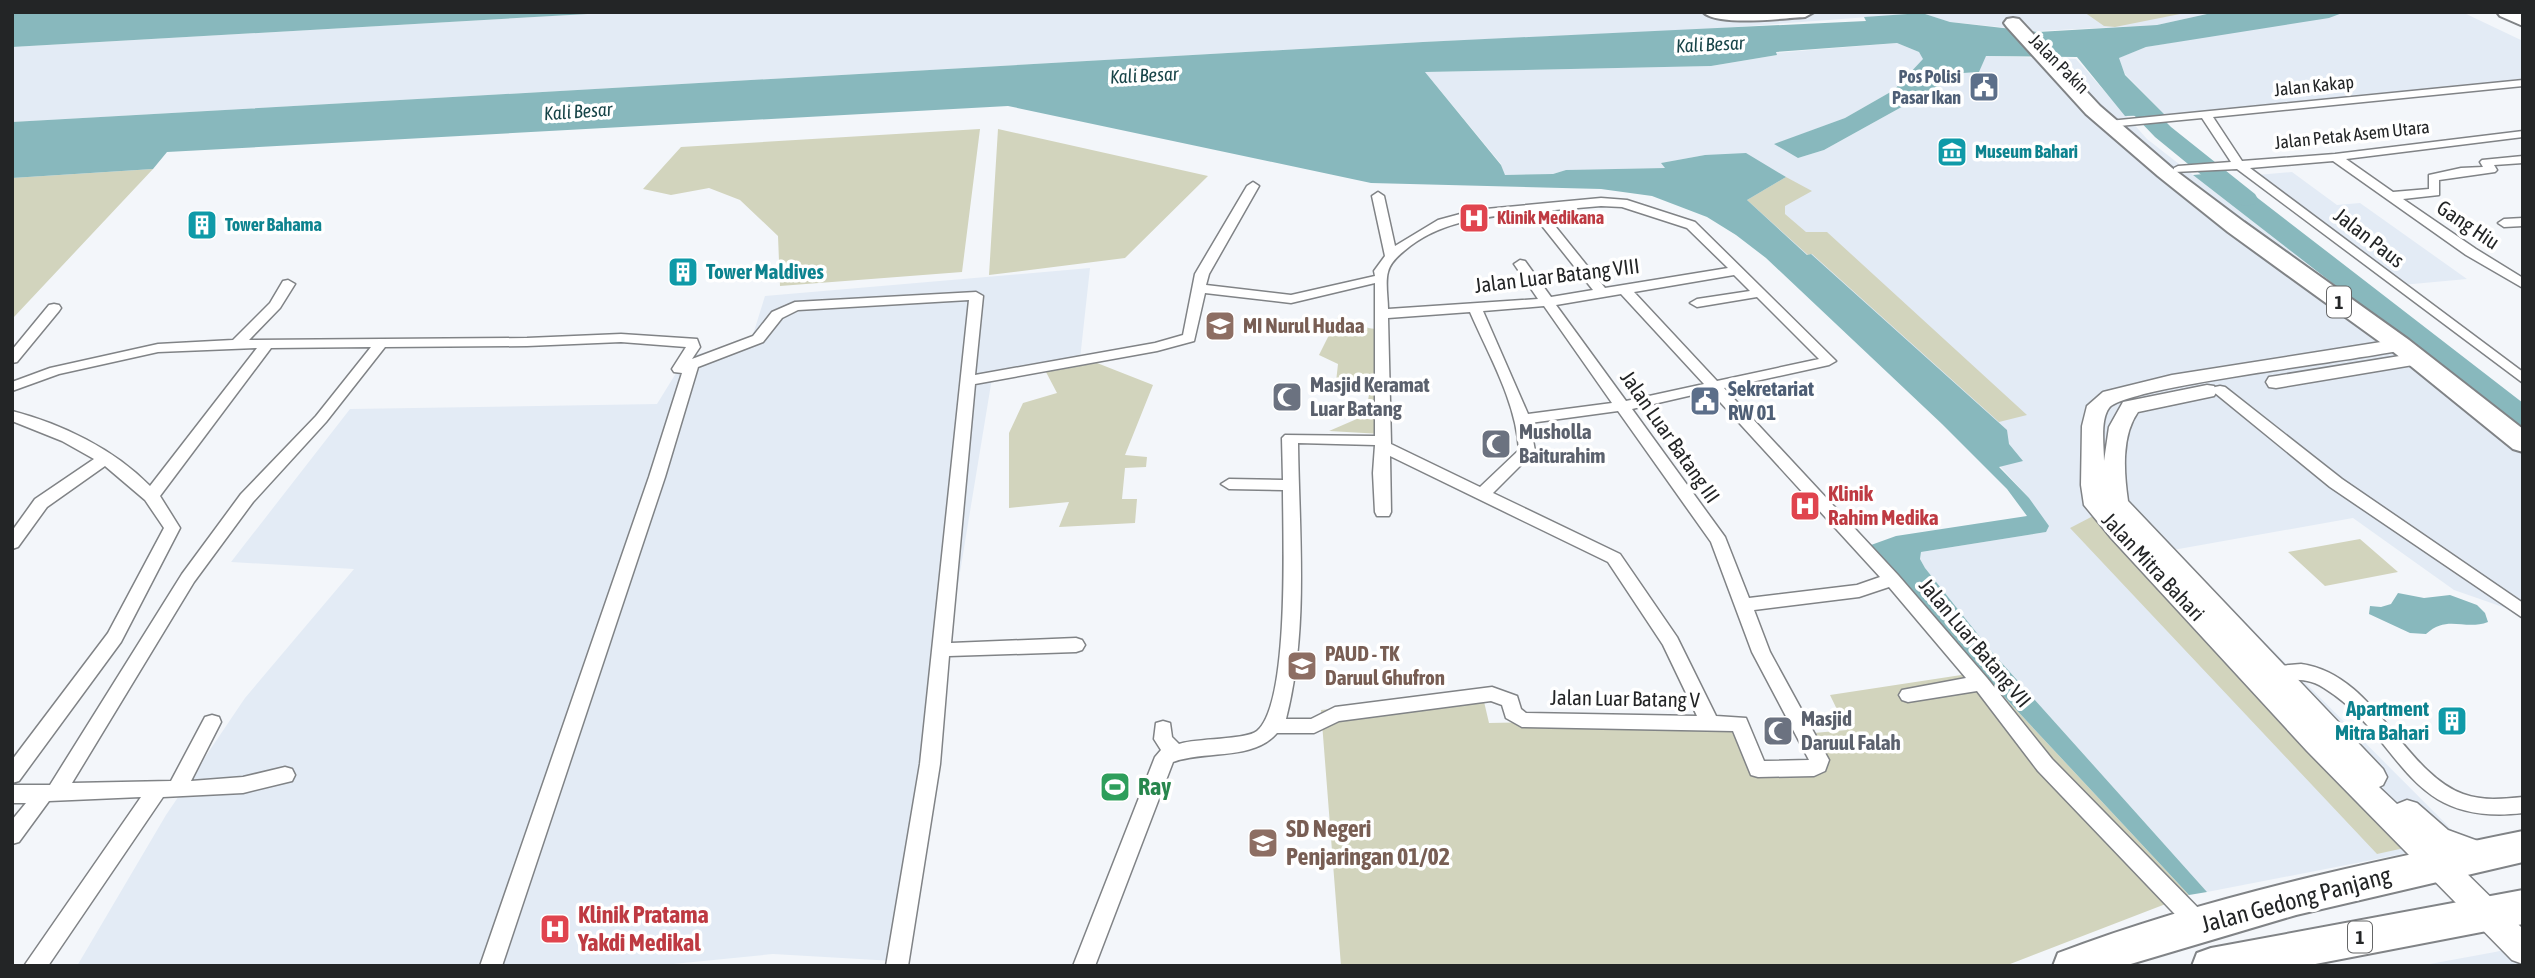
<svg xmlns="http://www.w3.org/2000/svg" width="2535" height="978" font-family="'Asap Condensed',sans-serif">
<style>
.built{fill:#e3ebf5}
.green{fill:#d2d4bd}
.water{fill:#88b8bd}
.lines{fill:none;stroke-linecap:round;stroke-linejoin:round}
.river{fill:#88b8bd;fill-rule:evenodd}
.street-casing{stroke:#808386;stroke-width:3}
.secondary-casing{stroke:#808386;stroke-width:3}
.highway-casing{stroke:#808386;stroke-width:4}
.street{fill:#fff;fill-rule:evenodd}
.secondary{fill:#fff;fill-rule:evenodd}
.highway{fill:#fff;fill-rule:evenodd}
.labels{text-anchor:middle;stroke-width:7;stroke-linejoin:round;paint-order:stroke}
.far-street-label{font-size:18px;fill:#232526;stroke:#fff}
.far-service-label{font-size:18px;font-weight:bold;fill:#4e5e75;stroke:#fff;text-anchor:end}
.far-culture-label{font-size:18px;font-weight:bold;fill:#0d838f;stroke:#fff;text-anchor:start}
.far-health-label{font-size:18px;font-weight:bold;fill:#be3a42;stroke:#fff;text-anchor:start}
.far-water-label{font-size:19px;font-style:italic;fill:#174448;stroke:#fff}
.shield{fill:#fff;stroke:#656667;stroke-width:2}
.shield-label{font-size:19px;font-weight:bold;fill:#232526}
.street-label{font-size:21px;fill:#232526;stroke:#fff}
.culture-label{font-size:21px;font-weight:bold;fill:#0d838f;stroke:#fff;text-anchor:start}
.education-label{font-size:21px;font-weight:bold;fill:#785e54;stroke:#fff;text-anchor:start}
.worship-label{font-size:21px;font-weight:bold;fill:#5b616d;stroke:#fff;text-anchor:start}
.service-label{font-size:21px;font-weight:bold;fill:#4e5e75;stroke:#fff;text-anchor:start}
.health-label{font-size:21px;font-weight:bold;fill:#be3a42;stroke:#fff;text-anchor:start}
.near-leisure-label{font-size:24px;font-weight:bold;fill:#27864d;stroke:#fff;text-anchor:start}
.near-education-label{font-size:24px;font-weight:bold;fill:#785e54;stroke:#fff;text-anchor:start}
.near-street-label{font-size:24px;fill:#232526;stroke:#fff}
.near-health-label{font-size:24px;font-weight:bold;fill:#be3a42;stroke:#fff;text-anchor:start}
</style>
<rect width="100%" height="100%" fill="#f3f6fa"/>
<!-- built -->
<path class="built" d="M623 12H2216L2157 25 2038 31 1950 22 1922 13 1709 29 1423 42 12 122V47Z
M2348 12H2462L2523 41V80L2165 115 2125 74 2118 58 2146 47Z
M1897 43 1919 52 1924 59 1894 90 1845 118 1775 144 1798 158 1824 150 1963 73 1979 72 1985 56 2076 59 2147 139 2523 432V614L2454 590 2353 518 2173 550 2464 842 2207 892 1992 652 1925 568 1920 559 1921 552 2046 532 2029 498 1808 256 1746 200 1785 178 1705 155 1662 163 1667 168 1566 170 1553 174 1504 175 1501 164 1425 72 1711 66 1777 55 1775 53Z
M2292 172 2337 205 2360 203 2467 279 2391 286 2246 176Z
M1090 268 1080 359 993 372 910 876 894 961 773 954 653 966H77L166 815 245 698 354 569 231 562 350 409 657 404 686 357 751 341 765 296Z
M2523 946V966H2419L2495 952Z"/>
<!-- green -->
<path class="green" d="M2084 12H2190L2115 27 2104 26Z
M980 129 962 272 780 286 778 236 740 200 709 188 671 195 643 189 681 147Z
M998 129 1208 176 1125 258 989 275Z
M153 169 14 317 12 319V178Z
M1786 177 1812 191 1785 206V214L1806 232H1827L2027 415 1999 422 1812 254 1808 255 1747 200Z
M1338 317C1354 317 1361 329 1377 329L1382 434 1329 431 1366 415 1369 394 1336 382 1338 364 1319 355Z
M1097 363 1153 385 1125 455 1147 457 1146 467 1125 468 1122 499H1137L1135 523 1059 527 1069 502 1009 508V433L1023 403 1057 393 1046 372Z
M2095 515 2427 843 2377 854 2070 528Z
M2360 539 2398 572 2325 586 2288 552Z
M1981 672 2189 895 2005 966H1341L1321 710 1482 693 1489 723 1729 718 1748 770 1816 767 1803 734 1847 730 1830 695Z"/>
<!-- water -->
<path class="water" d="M12 12H623L12 47Z
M2216 12H2345L2329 18 2146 47 2119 58 2125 75 2165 115 2125 116 2077 57 1986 56 1979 72 1963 73 1824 150 1798 158 1774 144 1845 118 1894 90 1923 59 1919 52 1897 43 1776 52 1777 55 1711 66 1425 72 1501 165 1505 175 1553 174 1566 170 1665 168 1661 163 1705 155 1746 153 1786 177 1747 200 1807 255 1811 254 2007 430 2009 444 2023 461 1999 467 2029 498 2049 526 2046 532 1921 552 1920 559 1925 568 1992 652 2207 892 2189 895 1981 672 1871 545 1896 536 2027 516 2007 489 1942 424 1766 258 1736 235 1707 217 1652 196 1601 189 1371 183 1008 106 167 152 153 169 12 178V122L1423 42 1866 21 1864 17 1922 13 1950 22 2038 32 2157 25Z
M2224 172 2523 403V431L2193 175Z
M2398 593 2424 598 2450 595 2477 605 2485 613 2488 622C2464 631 2448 614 2426 634L2410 633 2369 614 2370 606 2381 607 2391 604Z"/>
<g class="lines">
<!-- river -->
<path class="river" d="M2117 80 2125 81 2171 127 2255 194 2258 199 2255 204 2246 206 2237 204 2155 137 2106 86 2109 81Z"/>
<!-- street casing -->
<g class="street-casing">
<path id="street" d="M2523 80V86L2213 117 2242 161 2335 154 2523 131V137L2346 159 2393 192 2429 189V175L2461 168 2483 167 2480 162 2482 160 2523 156V163L2494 165 2497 170 2495 172 2439 180V195L2403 199 2476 249 2523 278V288L2466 255 2333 161 2250 168 2523 372V383L2237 169 2174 172V168L2178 166 2231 162 2202 118 2109 127 2103 124 2109 121Z
M1253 182 1259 186 1209 274 1206 285 1291 295 1375 276 1374 271 1385 256 1372 196 1378 192 1384 196 1395 246 1438 220 1475 210 1601 198 1627 200 1695 222 1836 361 1829 365 1724 388 1898 575 1987 678 2052 759 2208 918 2211 925 2208 932 2200 935 2192 932 2038 771 1977 691 1908 702 1902 700 1899 695 1902 690 1966 678 1889 587 1859 597 1754 610 1770 652 1829 760 1825 771 1814 776 1758 777 1751 775 1733 731 1522 727 1506 718 1502 705 1491 701 1339 721 1314 733H1277C1253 761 1205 750 1173 762L1095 966H1073L1155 757 1161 750 1154 739 1156 723 1163 721 1170 723 1172 737 1179 744C1196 738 1246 740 1257 731 1290 703 1283 536 1283 490L1229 489 1221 484 1229 479 1283 480 1282 438 1285 435 1375 436V283L1291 303 1205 293 1194 341 1157 351 975 384 951 643 1076 638 1082 640 1085 645 1082 650 1076 652 949 656 940 764 908 966H886L920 764 969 300 798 310 782 318 763 342 698 367 665 477 502 966H480L649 477 682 373 674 372 672 369 686 347 621 342 527 346 385 347 326 422 253 502 194 582 72 783 171 781 205 717 212 715 219 717 221 722 191 781 243 777 285 767 292 769 295 775 292 781 243 793 163 797 48 966H24L141 797 49 801 19 842 12 844V820L26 803H12V785H50L182 574 241 494 316 416 371 347 271 348 160 496 180 528 121 642 19 781 12 783V760L108 633 164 528 145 500 105 466 47 507 18 547 12 549V531L35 499 94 459 62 441 12 421V411C62 424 114 449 150 486L257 348 158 352 59 374 12 391V382L50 368 158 344 233 340 270 303 283 281 288 280 295 284 280 308 249 340 527 338 621 334 697 339 700 347 692 359 753 336 772 312 795 302 976 292 983 296 975 375 1155 343 1183 335 1195 274 1247 186ZM1601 206 1622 207 1687 228 1728 268 1605 288 1543 211ZM1531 212 1593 290 1551 297 1525 261 1520 260 1514 264 1538 299 1388 309C1388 298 1385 282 1388 272 1390 263 1398 256 1404 251 1440 220 1486 217 1531 212ZM1734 275 1750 291 1697 299 1690 303 1697 307 1757 297 1819 359 1717 381 1634 292ZM1621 294 1704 384 1626 401 1556 305ZM1544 306 1612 403 1528 414 1483 311ZM1470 312C1489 356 1516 401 1519 450L1480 487 1391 444 1388 318ZM1710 391 1880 577 1857 585 1749 598 1725 537 1632 409ZM1618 411 1711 542 1752 652 1809 760 1764 761 1746 718 1716 716 1677 637 1620 554 1493 493 1535 451 1530 423ZM1298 443 1375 445 1373 473 1375 512 1377 516H1389L1391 512 1390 456 1608 562 1663 645 1697 716 1526 713 1521 709 1517 696 1492 687 1335 707 1311 719H1286C1309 629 1299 534 1298 443Z
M2523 218V226L2504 227 2498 223 2504 219Z
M54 304 59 305 61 308 59 311 17 362 12 363V350L49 305Z
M2220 386 2225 387 2342 479 2523 603V618L2330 487 2215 393 2213 390 2215 387Z
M2301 664C2375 674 2403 772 2463 794 2482 801 2503 799 2523 797V813C2403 827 2405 739 2324 688 2302 674 2288 684 2267 677L2264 672 2267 667Z"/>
</g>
<!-- secondary casing -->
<g class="secondary-casing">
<path id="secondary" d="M2400 339 2407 341 2410 345 2407 349C2363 360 2126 386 2109 408 2100 420 2104 446 2104 461L2109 427 2123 402 2207 385 2214 386 2217 391 2214 396 2138 412C2121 436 2124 473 2128 501L2383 769 2387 777 2383 785 2379 787 2397 804 2407 800 2417 803 2448 830 2489 845 2494 854 2489 863 2479 867 2448 855 2523 929V964L2512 960 2307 751 2111 538 2084 505 2081 485 2082 426 2087 406 2103 392 2172 375Z
M2418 353 2425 355 2428 359 2425 363 2276 388 2269 387 2266 382 2269 377 2276 376Z"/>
</g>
<!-- highway casing -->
<g class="highway-casing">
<path id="highway" d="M1703 12H1814L1805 17C1783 18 1718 27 1703 12Z
M2497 12 2523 14V26L2500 16Z
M2013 18 2019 19 2100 106 2172 168 2244 222 2409 340 2523 429V452L2513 449 2391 350 2228 232 2158 176 2086 114 2007 27 2004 23 2007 19Z
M2523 831V862L2296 915 2124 966H2053L2058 953C2208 896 2367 863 2523 831Z
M2523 890V924L2305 966H2192L2197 953 2211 948Z"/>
</g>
<!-- street -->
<use href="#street" class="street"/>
<!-- secondary -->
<use href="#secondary" class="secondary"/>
<!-- highway -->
<use href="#highway" class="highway"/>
</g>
<!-- icons -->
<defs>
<g id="civic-square" transform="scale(1.575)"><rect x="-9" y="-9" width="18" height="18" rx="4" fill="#5c6f8a" stroke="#fff"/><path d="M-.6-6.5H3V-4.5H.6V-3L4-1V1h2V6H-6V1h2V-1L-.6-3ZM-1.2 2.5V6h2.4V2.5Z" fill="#fff"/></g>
<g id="museum-square" transform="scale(1.575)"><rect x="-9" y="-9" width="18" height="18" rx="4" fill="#0f9aa8" stroke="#fff"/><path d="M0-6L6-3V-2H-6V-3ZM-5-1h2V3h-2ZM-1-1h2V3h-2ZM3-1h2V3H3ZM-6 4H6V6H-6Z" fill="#fff"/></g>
<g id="hospital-square" transform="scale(1.575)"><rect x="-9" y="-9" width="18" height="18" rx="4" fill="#e0444e" stroke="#fff"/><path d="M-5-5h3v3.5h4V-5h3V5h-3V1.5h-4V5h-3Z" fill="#fff"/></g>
<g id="building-square" transform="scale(1.575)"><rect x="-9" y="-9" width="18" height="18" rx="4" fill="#0f9aa8" stroke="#fff"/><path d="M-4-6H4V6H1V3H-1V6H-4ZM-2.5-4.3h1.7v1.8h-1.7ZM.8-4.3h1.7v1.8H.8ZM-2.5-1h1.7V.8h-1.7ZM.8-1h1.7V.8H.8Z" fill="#fff"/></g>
<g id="school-square" transform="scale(1.575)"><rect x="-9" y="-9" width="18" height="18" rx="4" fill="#8d6e63" stroke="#fff"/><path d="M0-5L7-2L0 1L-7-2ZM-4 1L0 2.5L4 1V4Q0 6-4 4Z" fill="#fff"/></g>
<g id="mosque-square" transform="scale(1.575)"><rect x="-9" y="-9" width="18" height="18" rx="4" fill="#6b7280" stroke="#fff"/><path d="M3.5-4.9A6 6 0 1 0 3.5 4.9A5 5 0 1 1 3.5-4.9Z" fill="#fff"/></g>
<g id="stadium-square" transform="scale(1.575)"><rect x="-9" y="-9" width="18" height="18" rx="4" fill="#2e9e5b" stroke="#fff"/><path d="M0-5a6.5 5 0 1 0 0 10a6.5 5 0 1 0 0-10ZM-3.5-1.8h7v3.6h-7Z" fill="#fff"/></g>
</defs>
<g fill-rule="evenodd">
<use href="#civic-square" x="1984" y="87"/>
<use href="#museum-square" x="1952" y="152"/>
<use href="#hospital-square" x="1474" y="218"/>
<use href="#building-square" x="202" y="225"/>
<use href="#building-square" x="683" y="272"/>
<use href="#school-square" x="1220" y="326"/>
<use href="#mosque-square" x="1287" y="397"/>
<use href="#civic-square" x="1705" y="401"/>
<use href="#mosque-square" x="1496" y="444"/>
<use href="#hospital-square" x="1805" y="506"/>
<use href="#school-square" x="1302" y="666"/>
<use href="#building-square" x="2452" y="721"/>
<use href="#mosque-square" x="1778" y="731"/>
<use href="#stadium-square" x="1115" y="787"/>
<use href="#school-square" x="1263" y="843"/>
<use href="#hospital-square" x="555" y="929"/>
</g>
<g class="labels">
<!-- far-street labels -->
<g class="far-street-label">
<text transform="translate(2059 64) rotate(45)" y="6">Jalan Pakin</text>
<text transform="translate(2314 86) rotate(-6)" y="6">Jalan Kakap</text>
<text transform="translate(2352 135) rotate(-6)" y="6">Jalan Petak Asem Utara</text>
</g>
<!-- far-service labels -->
<g class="far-service-label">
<text x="1961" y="83">Pos Polisi<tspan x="1961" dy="21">Pasar Ikan</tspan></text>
</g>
<!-- far-culture labels -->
<g class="far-culture-label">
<text x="1975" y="158">Museum Bahari</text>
<text x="225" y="231">Tower Bahama</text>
</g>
<!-- far-health labels -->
<g class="far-health-label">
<text x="1497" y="224">Klinik Medikana</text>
</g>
<!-- far-water labels -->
<g class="far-water-label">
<text transform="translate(1710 44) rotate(-3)" y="7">Kali Besar</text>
<text transform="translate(1144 75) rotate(-3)" y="7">Kali Besar</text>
<text transform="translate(578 111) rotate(-4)" y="7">Kali Besar</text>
</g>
<!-- shield labels -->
<g class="shield">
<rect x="2327" y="286.5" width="24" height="31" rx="5"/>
<rect x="2348" y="921.5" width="24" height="31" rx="5"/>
</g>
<g class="shield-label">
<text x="2339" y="309">1</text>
<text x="2360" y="944">1</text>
</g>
<!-- street labels -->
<g class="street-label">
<text transform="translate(2468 225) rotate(34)" y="7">Gang Hiu</text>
<text transform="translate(2369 238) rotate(38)" y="7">Jalan Paus</text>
<text transform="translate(1557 276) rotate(-7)" y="7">Jalan Luar Batang VIII</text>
<text transform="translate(1670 437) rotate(55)" y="7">Jalan Luar Batang III</text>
<text transform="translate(2153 567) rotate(47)" y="7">Jalan Mitra Bahari</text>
<text transform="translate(1975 643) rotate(50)" y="7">Jalan Luar Batang VII</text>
<text transform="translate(1625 699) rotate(1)" y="7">Jalan Luar Batang V</text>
</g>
<!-- culture labels -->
<g class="culture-label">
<text x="706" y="279">Tower Maldives</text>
<text x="2429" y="716" text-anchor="end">Apartment<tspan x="2429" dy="24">Mitra Bahari</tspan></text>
</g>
<!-- education labels -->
<g class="education-label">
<text x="1243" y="333">MI Nurul Hudaa</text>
<text x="1325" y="661">PAUD - TK<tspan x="1325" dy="24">Daruul Ghufron</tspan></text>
</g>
<!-- worship labels -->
<g class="worship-label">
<text x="1310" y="392">Masjid Keramat<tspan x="1310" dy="24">Luar Batang</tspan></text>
<text x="1519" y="439">Musholla<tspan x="1519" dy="24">Baiturahim</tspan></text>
<text x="1801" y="726">Masjid<tspan x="1801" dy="24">Daruul Falah</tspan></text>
</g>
<!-- service labels -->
<g class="service-label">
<text x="1728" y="396">Sekretariat<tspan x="1728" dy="24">RW 01</tspan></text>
</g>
<!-- health labels -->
<g class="health-label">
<text x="1828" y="501">Klinik<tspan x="1828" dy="24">Rahim Medika</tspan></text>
</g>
<!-- near-leisure labels -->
<g class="near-leisure-label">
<text x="1138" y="795">Ray</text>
</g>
<!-- near-education labels -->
<g class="near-education-label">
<text x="1286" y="837">SD Negeri<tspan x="1286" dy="28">Penjaringan 01/02</tspan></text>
</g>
<!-- near-street labels -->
<g class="near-street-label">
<text transform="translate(2296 900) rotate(-15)" y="8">Jalan Gedong Panjang</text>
</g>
<!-- near-health labels -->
<g class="near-health-label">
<text x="578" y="923">Klinik Pratama<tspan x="578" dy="28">Yakdi Medikal</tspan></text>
</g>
</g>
<!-- border -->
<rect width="2535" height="978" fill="none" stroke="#232526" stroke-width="28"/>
</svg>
